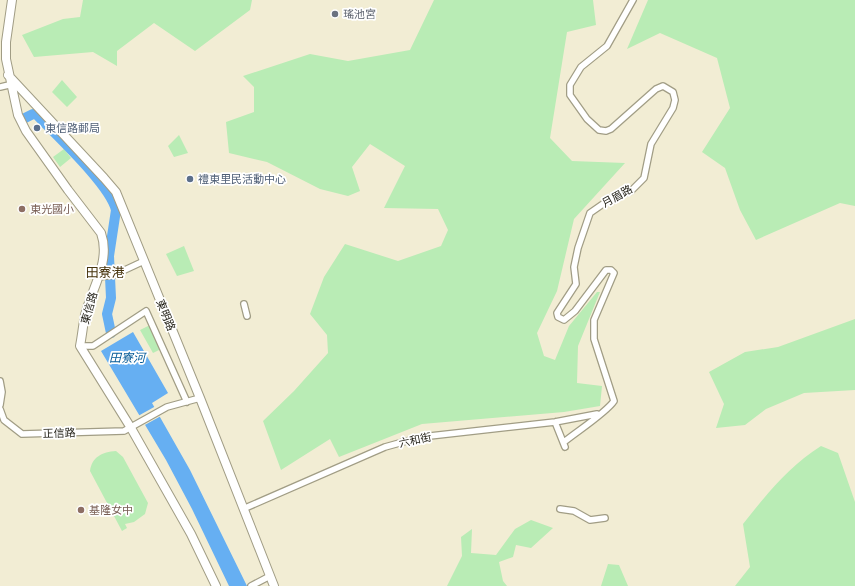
<svg xmlns="http://www.w3.org/2000/svg" width="855" height="586" font-family="Georgia,'Noto Sans TC',serif">
<style>
.green{fill:#b9ecb5}
.water{fill:#66aff2}
.pier{fill:#f2edd4}
.lines{fill:none;stroke-linecap:round;stroke-linejoin:round}
.river{stroke:#66aff2;stroke-width:10}
.street-casing{stroke:#a19d85;stroke-width:8}
.secondary-casing{stroke:#a19d85;stroke-width:10}
.street{stroke:#fff;stroke-width:5.5}
.secondary{stroke:#fff;stroke-width:8}
.worship-dot{fill:#6b7280;stroke:#fff;stroke-width:1.5}
.service-dot{fill:#5c6f8a;stroke:#fff;stroke-width:1.5}
.education-dot{fill:#8d6e63;stroke:#fff;stroke-width:1.5}
.labels{text-anchor:middle;stroke-width:3.5;stroke-linejoin:round;paint-order:stroke}
.worship-label{font-size:11px;fill:#5b616d;stroke:#fff;text-anchor:start}
.service-label{font-size:11px;fill:#4e5e75;stroke:#fff;text-anchor:start}
.street-label{font-size:11px;fill:#27251c;stroke:#fff}
.education-label{font-size:11px;fill:#785e54;stroke:#fff;text-anchor:start}
.water-label{font-size:12px;font-style:italic;fill:#035a97;stroke:#fff}
.quarter-label{font-size:13px;fill:#47340d;stroke:#fff}
</style>
<rect width="100%" height="100%" fill="#f2edd4"/>
<!-- green -->
<path class="green" d="M83 0H252L250 10 195 51 154 23 117 51V66L93 52 34 57 22 35 63 19 80 17Z
M434 0H593L596 25 567 32 550 138 572 161 625 163 574 219 557 291 537 333 544 356 555 360 569 326 597 292H600L578 346 577 383 602 386 600 406 564 412 422 424 339 457 330 439 281 470 263 421 294 391 328 353 327 335 310 314 324 277 345 244 398 261 441 246 448 230 438 209 384 208 405 166 370 144 352 167 360 191 348 196 320 189 267 162 229 153 226 122 254 112V87L243 76 310 54 348 61 410 50Z
M648 0H855V206L840 203 756 240 740 210 725 168 702 152 730 108 717 58 660 33 627 49Z
M62 80 77 97 67 107 52 92Z
M179 135 188 153 174 157 168 146Z
M64 149 71 158 60 167 53 157Z
M184 246 194 271 177 276 166 254Z
M855 319V390L804 393 766 409 745 425 716 428 724 404 709 372 745 352 778 347Z
M152 324 163 348 153 353 140 330Z
M821 446 838 453 855 502V586H735L750 567 743 524C766 495 789 466 821 446Z
M116 451 123 457 148 503 145 514 134 522 125 524 127 528 122 531 90 471C92 457 102 452 116 451Z
M531 520 553 528 531 548 516 545 513 557 499 562 503 581 507 586H447L462 556 461 537 472 529 471 553 496 555 515 529Z
M608 564 619 565 628 586H601Z"/>
<!-- water -->
<path class="water" d="M133 332 168 393 152 403 190 470 247 586H229L192 509 166 460 101 351Z"/>
<!-- pier -->
<path class="pier" d="M156 406 161 416 143 426 138 416Z"/>
<g class="lines">
<!-- river -->
<path class="river" d="M25 118 33 114 37 115C57 136 110 185 116 210L109 256 111 298 107 314 111 333"/>
<!-- street casing -->
<g class="street-casing">
<path id="street" d="M0 87 13 84
M98 277 114 275 144 261
M244 304 247 316
M80 346H93L146 311 187 402
M0 381 2 392 0 405
M0 409 4 420 22 434 124 431 167 407 200 398
M555 422 565 447
M564 442C576 432 606 413 614 401L594 339V320L614 273 611 270H606L575 311 564 320 558 317 557 313 576 284 574 267 578 248 590 213 613 197 631 191 644 178 651 144 673 108 675 100 673 92 663 86 656 89 611 129 606 131 599 130 587 119 570 95V85L581 67 607 46 633 0
M243 509 385 447 421 437 555 422 597 414
M560 509 574 511 590 520 605 518
M251 586 270 576"/>
</g>
<!-- secondary casing -->
<g class="secondary-casing">
<path id="secondary" d="M12 0 6 42V59L18 115 26 131 68 190 101 233C111 261 92 288 85 315 83 325 82 336 80 346L131 428 191 534 216 586
M8 75 104 178 116 192 200 398 274 586"/>
</g>
<!-- street -->
<use href="#street" class="street"/>
<!-- secondary -->
<use href="#secondary" class="secondary"/>
</g>
<!-- markers -->
<circle class="worship-dot" cx="335" cy="14" r="4"/>
<g class="service-dot">
<circle cx="37" cy="128" r="4"/>
<circle cx="190" cy="179" r="4"/>
</g>
<g class="education-dot">
<circle cx="22" cy="209" r="4"/>
<circle cx="81" cy="510" r="4"/>
</g>
<g class="labels">
<!-- worship labels -->
<g class="worship-label">
<text x="343" y="18">瑤池宮</text>
</g>
<!-- service labels -->
<g class="service-label">
<text x="45" y="132">東信路郵局</text>
<text x="198" y="183">禮東里民活動中心</text>
</g>
<!-- street labels -->
<g class="street-label">
<text transform="translate(617 196) rotate(-29)" y="4">月眉路</text>
<text transform="translate(89 308) rotate(-74)" y="4">東信路</text>
<text transform="translate(166 315) rotate(68)" y="4">東明路</text>
<text transform="translate(59 433) rotate(-2)" y="4">正信路</text>
<text transform="translate(415 440) rotate(-12)" y="4">六和街</text>
</g>
<!-- education labels -->
<g class="education-label">
<text x="30" y="213">東光國小</text>
<text x="89" y="514">基隆女中</text>
</g>
<!-- water labels -->
<g class="water-label">
<text x="127" y="362">田寮河</text>
</g>
<!-- quarter labels -->
<g class="quarter-label">
<text x="105" y="277">田寮港</text>
</g>
</g>
</svg>
